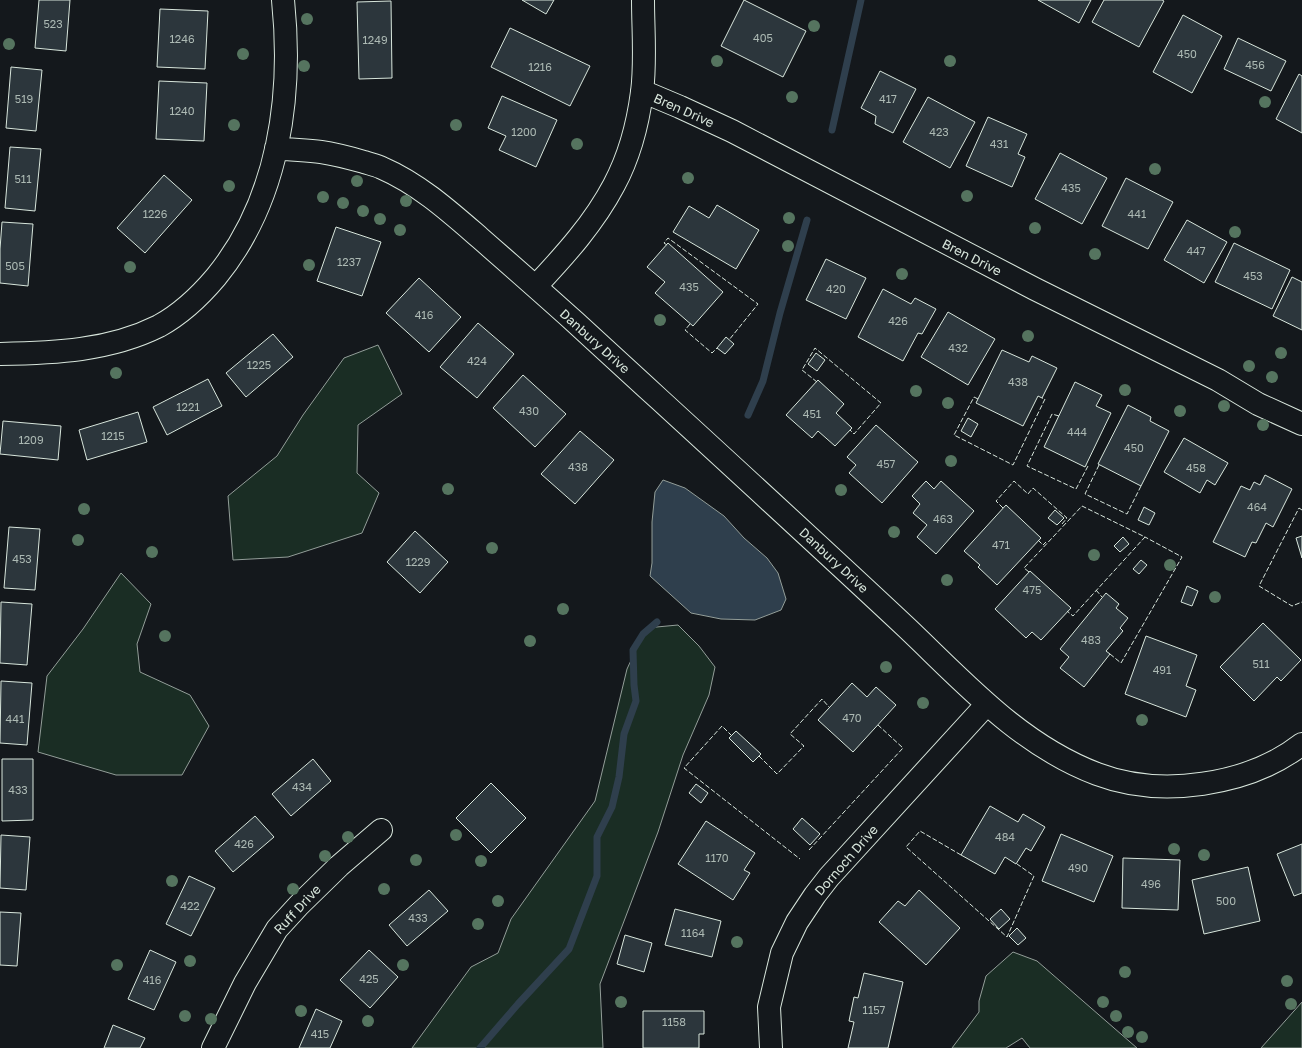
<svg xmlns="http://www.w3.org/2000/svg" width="1302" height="1048" font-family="'Golos Text',sans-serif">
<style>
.green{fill:#1a2d24;stroke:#939e99}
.water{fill:#2f3f4d;stroke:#939e99}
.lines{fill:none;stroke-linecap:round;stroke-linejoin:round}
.stream{stroke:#2f3f4d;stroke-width:7}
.building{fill:#2c363c;stroke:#d8e6dc}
.minor-casing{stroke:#d8e6dc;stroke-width:24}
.minor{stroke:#14181c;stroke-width:22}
.fence{stroke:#d8e6dc;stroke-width:1;stroke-dasharray:5 2;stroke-linecap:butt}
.tree{fill:#55745f}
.labels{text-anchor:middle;stroke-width:3;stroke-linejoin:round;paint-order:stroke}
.number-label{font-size:11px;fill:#adbab4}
.street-label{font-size:13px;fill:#d8e6dc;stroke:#14181c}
</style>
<rect width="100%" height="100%" fill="#14181c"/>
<!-- green -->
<path class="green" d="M378 345 402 394 358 425 357 473 379 493 362 533 288 557 233 560 228 496 277 456 303 415 344 358Z
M121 573 151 604 137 644 140 672 190 695 209 726 182 775H116L38 752 47 676 83 629Z
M678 625 699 646 715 667 709 695 683 755 658 832 600 984 603 1048H412L471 967 498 953 511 919 595 801 627 669 646 628Z
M1013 952 1037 961 1137 1048H1030L1022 1038 1006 1048H952L979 1012V1001L986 976Z
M1302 1002V1048H1261Z"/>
<!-- water -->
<path class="water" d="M663 480 685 488 724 516 744 538 767 558 778 573 786 599 781 610 755 620 721 619 691 613 650 576 652 563V522L655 492Z"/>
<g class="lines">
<!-- stream -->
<path class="stream" d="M832 130 861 0
M748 415 763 381 780 313 807 220
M480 1048 518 1004 569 949 597 876V837L612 807 619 777 624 734 636 701 634 685 633 650 643 634 657 622"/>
</g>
<!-- building -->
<path class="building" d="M39 0H70L66 51 35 48Z
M522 0H554L546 14Z
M744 0 806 31 783 77 721 46Z
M1038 0H1091L1079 23Z
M1104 0H1162L1164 1 1139 47 1092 22Z
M391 1 392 78 359 79 357 2Z
M160 9 208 11 205 69 157 67Z
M1183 15 1222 36 1192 93 1153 72Z
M510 28 590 66 570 106 491 67Z
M1238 38 1286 61 1271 91 1224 69Z
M11 67 42 70 36 131 6 128Z
M880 71 916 89 893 133 875 124 876 116 861 108Z
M1299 74 1302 76V133L1276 119Z
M159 81 207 83 204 141 156 139Z
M502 96 557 120 536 167 499 150 506 136 488 128Z
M928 97 975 122 950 168 903 142Z
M988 117 1027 134 1018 154 1025 157 1012 187 966 166Z
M10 147 41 149 35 211 5 208Z
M1060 153 1107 178 1082 224 1035 199Z
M164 175 192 200 145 253 117 228Z
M1126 178 1173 202 1148 249 1102 226Z
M717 205 759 230 736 269 673 232 689 206 709 218Z
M1187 220 1227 242 1204 283 1164 260Z
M2 222 33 224 28 286 0 283V249Z
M336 227 381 242 362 296 317 281Z
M668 243 723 292 693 326 655 293 665 282 647 267Z
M1234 243 1290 270 1272 309 1215 282Z
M826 259 866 278 846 319 806 300Z
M1292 277 1302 282V330L1273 316Z
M419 278 461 317 429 352 386 313Z
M883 289 911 304 915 298 936 309 922 334 918 333 903 361 858 337Z
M948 312 995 339 968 385 921 357Z
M478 323 514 354 477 398 440 367Z
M273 334 293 357 246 397 226 373Z
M726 337 734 344 725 354 717 348Z
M1002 350 1029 362 1032 356 1057 368 1042 398 1038 396 1023 426 976 403Z
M816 353 825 360 817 371 808 364Z
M523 375 566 414 535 447 493 408Z
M208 379 222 406 167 435 153 407Z
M818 380 844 404 836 413 852 428 835 446 818 431 812 438 786 415Z
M1075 382 1102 395 1096 406 1111 413 1085 467 1044 447Z
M1128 405 1151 417 1150 421 1169 431 1141 486 1098 464Z
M138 412 147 442 87 460 79 430Z
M968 418 978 424 971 437 961 431Z
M3 421 61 426 58 460 0 454Z
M876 425 918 462 882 503 849 473 856 465 847 457Z
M580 431 614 460 575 504 541 474Z
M1184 438 1228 463 1215 485 1207 480 1200 493 1164 472Z
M1265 475 1292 489 1273 527 1266 523 1256 543 1252 542 1245 557 1213 542 1241 486 1250 490 1254 482 1260 485Z
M926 481 934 489 941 481 974 511 936 554 917 537 927 525 913 513 920 504 912 496Z
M1006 505 1041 538 997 585 978 567 980 565 964 551Z
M1144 507 1155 513 1149 525 1138 520Z
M1055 510 1064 518 1057 525 1048 518Z
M9 527 40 529 35 590 4 588Z
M415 531 448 562 420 593 387 562Z
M1302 536V558L1296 538Z
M1123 537 1129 544 1120 552 1114 546Z
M1141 560 1147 565 1139 574 1133 569Z
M1030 571 1071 608 1041 640 1032 632 1026 638 995 609Z
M1187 586 1198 591 1192 606 1181 602Z
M1106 593 1119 604 1116 608 1128 618 1120 628 1123 631 1106 651 1110 654 1084 687 1060 668 1069 657 1060 649Z
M1 602 32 604 27 665 0 663Z
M1263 623 1301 660 1281 681 1277 677 1254 701 1220 667Z
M1146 636 1197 655 1186 686 1196 690 1186 717 1125 694Z
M1 681 32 683 27 745 0 743Z
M852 683 867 697 876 687 896 705 853 752 818 720Z
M736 731 761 754 753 762 729 738Z
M2 759H33V820L2 821Z
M313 759 331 781 291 816 272 794Z
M491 783 526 818 491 853 456 818Z
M696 784 708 793 701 803 689 793Z
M990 806 1018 822 1023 814 1045 827 1031 851 1026 848 1016 864 1005 857 995 874 961 855Z
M255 816 274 837 233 872 215 851Z
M802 818 820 834 810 845 793 829Z
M706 821 755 853 744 870 750 873 733 900 678 864Z
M1061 834 1113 856 1094 902 1042 881Z
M1 835 30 837 26 890 0 888Z
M1302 844V893L1294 896 1277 854Z
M1123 858 1180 860 1178 910 1122 908Z
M1248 867 1260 921 1204 934 1192 880Z
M189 876 215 888 191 936 166 924Z
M429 890 448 911 407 946 389 925Z
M919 890 960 928 926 965 879 922 898 901 905 906Z
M675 909 721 921 712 957 665 945Z
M1001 909 1010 919 999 929 990 919Z
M0 912 21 913 17 966 0 965Z
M1017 928 1026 938 1018 945 1009 936Z
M625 935 652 943 644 972 617 964Z
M150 950 176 962 154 1010 128 999Z
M369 950 398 977 370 1008 340 980Z
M864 973 903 982 888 1048H848L854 1022 849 1021 854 997 858 998Z
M316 1009 342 1021 330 1048H299Z
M643 1011H704V1034H699V1048H643Z
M113 1025 145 1038 140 1048H104Z"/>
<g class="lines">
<!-- minor casing -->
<g class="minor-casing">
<path id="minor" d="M642 91 680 107 732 131 1035 289 1218 380 1258 404 1302 424
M276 148C291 150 306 150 321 152 335 154 350 158 364 162 370 164 376 165 382 168 419 184 450 212 480 238 512 266 544 294 575 322 686 424 797 525 907 628 965 683 1020 745 1097 774 1160 798 1248 786 1302 744
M536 286C565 255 594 223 614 185 629 157 638 123 642 92 646 61 643 30 643 0
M0 354C54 353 109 351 159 326 181 314 200 296 216 277 279 200 293 96 283 0
M213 1048 245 983 277 929 299 905 339 866 381 830
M771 1048 769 1007 782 953 797 922 815 895 829 877 987 704"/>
</g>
<!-- minor -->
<use href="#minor" class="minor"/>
<!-- fence -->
<path class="fence" d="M667 245 664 243 668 238 758 304 729 340
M690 324 685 330 712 353 717 348
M817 382 802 370 815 348 881 403 854 434 850 430
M978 399 974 397 954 435 1013 465 1045 399 1042 398
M1059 416 1052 414 1027 466 1076 489 1088 466 1086 465
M1099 465 1085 494 1127 514 1141 486
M1003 508 996 501 1014 481 1028 494 1033 488 1067 518 1062 524
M1302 510 1299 508 1259 586 1292 606 1302 602
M1038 540 1043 545 1046 542
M1029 572 1024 568 1082 506 1145 537 1073 616 1067 611
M1096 590 1102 597
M1110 654 1121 663 1182 557 1145 537
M732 736 722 726 684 768 800 859
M759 756 777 774 804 746 790 734 822 699 829 707
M809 850 903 748 878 725
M961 855 920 831 906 847 1007 937 1034 876 1017 864"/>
</g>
<!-- trees -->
<g class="tree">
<circle cx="307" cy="19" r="6"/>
<circle cx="814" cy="26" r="6"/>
<circle cx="9" cy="44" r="6"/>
<circle cx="243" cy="54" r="6"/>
<circle cx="717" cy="61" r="6"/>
<circle cx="950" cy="61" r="6"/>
<circle cx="304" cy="66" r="6"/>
<circle cx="792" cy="97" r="6"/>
<circle cx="1265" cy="102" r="6"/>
<circle cx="234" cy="125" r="6"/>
<circle cx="456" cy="125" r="6"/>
<circle cx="577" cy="144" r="6"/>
<circle cx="1155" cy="169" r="6"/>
<circle cx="688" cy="178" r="6"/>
<circle cx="357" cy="181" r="6"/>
<circle cx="229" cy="186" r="6"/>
<circle cx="967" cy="196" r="6"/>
<circle cx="323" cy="197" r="6"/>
<circle cx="406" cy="201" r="6"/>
<circle cx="343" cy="203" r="6"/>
<circle cx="363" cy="211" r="6"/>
<circle cx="789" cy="218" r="6"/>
<circle cx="380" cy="219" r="6"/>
<circle cx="1035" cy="228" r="6"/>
<circle cx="400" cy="230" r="6"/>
<circle cx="1235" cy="232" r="6"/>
<circle cx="788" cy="246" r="6"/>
<circle cx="1095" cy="254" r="6"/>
<circle cx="309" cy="265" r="6"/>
<circle cx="130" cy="267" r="6"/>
<circle cx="902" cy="274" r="6"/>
<circle cx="660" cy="320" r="6"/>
<circle cx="1028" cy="336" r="6"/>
<circle cx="1281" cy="353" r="6"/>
<circle cx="1249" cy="366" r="6"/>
<circle cx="116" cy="373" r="6"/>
<circle cx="1272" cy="377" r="6"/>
<circle cx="1125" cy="390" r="6"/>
<circle cx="916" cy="391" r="6"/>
<circle cx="948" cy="403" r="6"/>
<circle cx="1224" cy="406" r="6"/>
<circle cx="1180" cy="411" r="6"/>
<circle cx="1263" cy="425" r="6"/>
<circle cx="951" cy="461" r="6"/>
<circle cx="448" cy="489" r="6"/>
<circle cx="841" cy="490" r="6"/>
<circle cx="84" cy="509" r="6"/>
<circle cx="894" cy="532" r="6"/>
<circle cx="78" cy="540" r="6"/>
<circle cx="492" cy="548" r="6"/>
<circle cx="152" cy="552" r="6"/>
<circle cx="1094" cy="555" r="6"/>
<circle cx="1170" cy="565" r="6"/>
<circle cx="947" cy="580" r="6"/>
<circle cx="1215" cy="597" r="6"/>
<circle cx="563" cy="609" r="6"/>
<circle cx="165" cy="636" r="6"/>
<circle cx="530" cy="641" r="6"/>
<circle cx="886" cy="667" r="6"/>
<circle cx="923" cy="703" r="6"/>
<circle cx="1142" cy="720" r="6"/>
<circle cx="456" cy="835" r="6"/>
<circle cx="348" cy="837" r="6"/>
<circle cx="1174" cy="849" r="6"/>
<circle cx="1204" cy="855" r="6"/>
<circle cx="325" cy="856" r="6"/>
<circle cx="416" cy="860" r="6"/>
<circle cx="481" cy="861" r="6"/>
<circle cx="172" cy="881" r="6"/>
<circle cx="293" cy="889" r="6"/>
<circle cx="384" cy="889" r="6"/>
<circle cx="498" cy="901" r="6"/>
<circle cx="478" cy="924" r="6"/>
<circle cx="737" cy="942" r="6"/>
<circle cx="190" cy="961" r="6"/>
<circle cx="117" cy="965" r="6"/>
<circle cx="403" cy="965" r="6"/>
<circle cx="1125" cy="972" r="6"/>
<circle cx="1287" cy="981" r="6"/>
<circle cx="621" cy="1002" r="6"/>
<circle cx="1103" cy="1002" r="6"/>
<circle cx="1291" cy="1004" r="6"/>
<circle cx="301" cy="1011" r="6"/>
<circle cx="185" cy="1016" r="6"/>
<circle cx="1116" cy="1016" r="6"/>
<circle cx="211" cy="1019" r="6"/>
<circle cx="368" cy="1021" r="6"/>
<circle cx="1128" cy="1032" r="6"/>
<circle cx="1142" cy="1037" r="6"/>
</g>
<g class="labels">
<!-- number labels -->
<g class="number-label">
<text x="53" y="28">523</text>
<text x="763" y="42">405</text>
<text x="182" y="43">1246</text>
<text x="375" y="44">1249</text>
<text x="1187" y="58">450</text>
<text x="1255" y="69">456</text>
<text x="540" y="71">1216</text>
<text x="24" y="103">519</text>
<text x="888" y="103">417</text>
<text x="182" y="115">1240</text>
<text x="524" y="136">1200</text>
<text x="939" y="136">423</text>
<text x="999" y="148">431</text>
<text x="23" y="183">511</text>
<text x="1071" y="192">435</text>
<text x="155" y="218">1226</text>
<text x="1137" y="218">441</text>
<text x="1196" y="255">447</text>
<text x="349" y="266">1237</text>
<text x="15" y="270">505</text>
<text x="1253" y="280">453</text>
<text x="689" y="291">435</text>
<text x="836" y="293">420</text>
<text x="424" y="319">416</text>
<text x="898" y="325">426</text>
<text x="958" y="352">432</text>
<text x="477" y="365">424</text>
<text x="259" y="369">1225</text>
<text x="1018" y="386">438</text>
<text x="188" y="411">1221</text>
<text x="529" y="415">430</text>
<text x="812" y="418">451</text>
<text x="1077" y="436">444</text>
<text x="113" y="440">1215</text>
<text x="31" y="444">1209</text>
<text x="1134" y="452">450</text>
<text x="886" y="468">457</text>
<text x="578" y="471">438</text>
<text x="1196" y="472">458</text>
<text x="1257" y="511">464</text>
<text x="943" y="523">463</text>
<text x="1001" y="549">471</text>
<text x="22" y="563">453</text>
<text x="418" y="566">1229</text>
<text x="1032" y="594">475</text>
<text x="1091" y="644">483</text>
<text x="1261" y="668">511</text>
<text x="1162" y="674">491</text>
<text x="852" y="722">470</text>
<text x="15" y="723">441</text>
<text x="302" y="791">434</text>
<text x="18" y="794">433</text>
<text x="1005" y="841">484</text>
<text x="244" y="848">426</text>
<text x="717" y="862">1170</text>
<text x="1078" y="872">490</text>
<text x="1151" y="888">496</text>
<text x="1226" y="905">500</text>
<text x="190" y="910">422</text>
<text x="418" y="922">433</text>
<text x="693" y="937">1164</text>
<text x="369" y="983">425</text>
<text x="152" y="984">416</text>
<text x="874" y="1014">1157</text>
<text x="674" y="1026">1158</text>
<text x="320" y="1038">415</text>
</g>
<!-- street labels -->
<g class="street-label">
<text transform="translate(684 110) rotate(24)" y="5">Bren Drive</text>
<text transform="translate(972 257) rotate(27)" y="5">Bren Drive</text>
<text transform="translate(595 341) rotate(42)" y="5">Danbury Drive</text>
<text transform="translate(834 560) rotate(43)" y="5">Danbury Drive</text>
<text transform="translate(846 860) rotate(-49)" y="5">Dornoch Drive</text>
<text transform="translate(297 909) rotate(-47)" y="5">Ruff Drive</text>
</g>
</g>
</svg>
